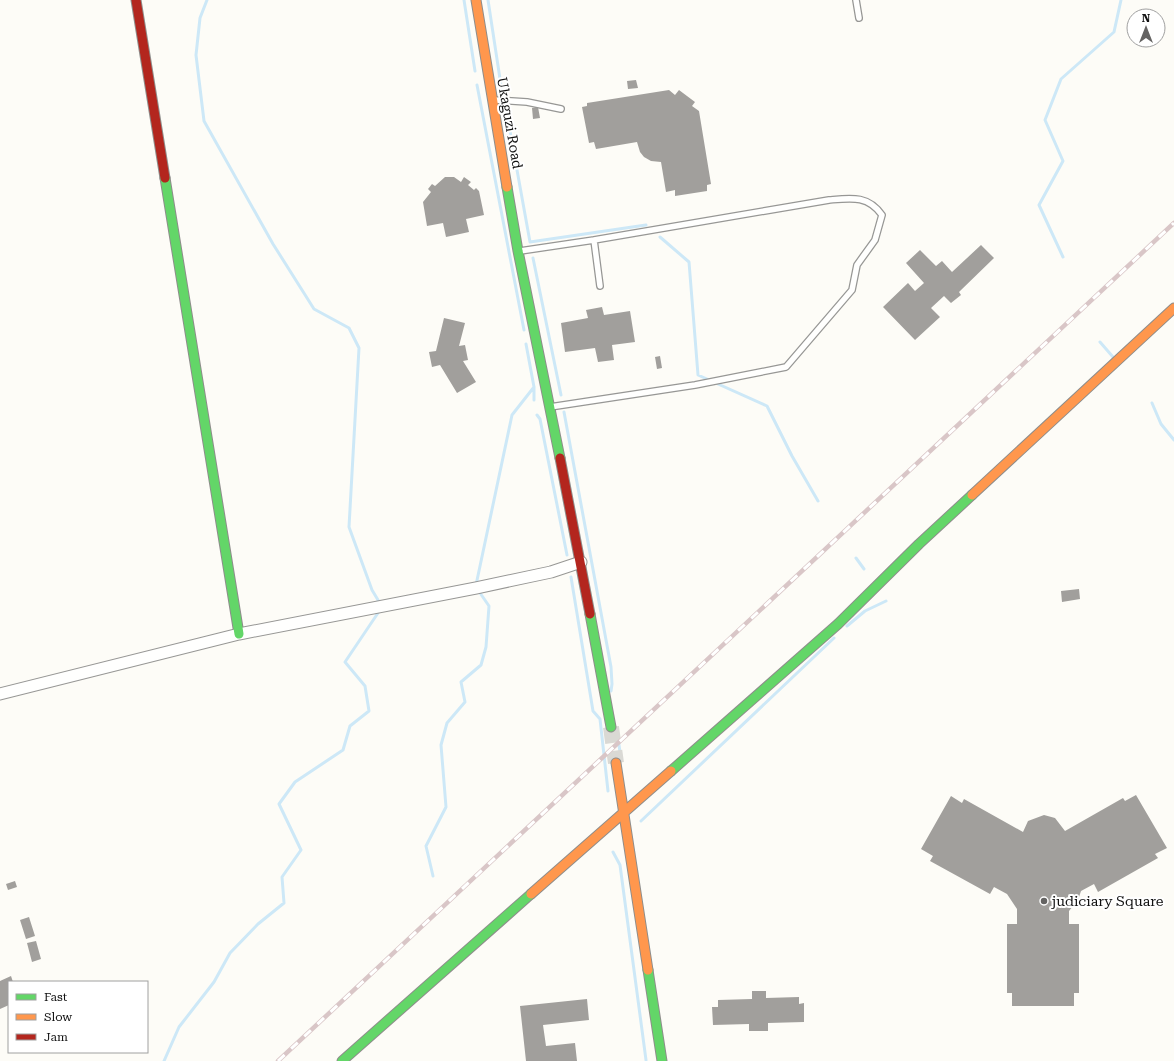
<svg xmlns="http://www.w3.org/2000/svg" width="1174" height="1061" font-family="'Roboto Serif',serif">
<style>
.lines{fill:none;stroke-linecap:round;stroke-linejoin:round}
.stream{stroke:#cde8f7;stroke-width:3}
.building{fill:#a19f9c}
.secondary-tunnel{stroke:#dad9d4;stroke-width:16;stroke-dasharray:16 8;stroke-linecap:butt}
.lane-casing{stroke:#979795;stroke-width:8}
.street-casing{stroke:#979795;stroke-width:13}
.fast-casing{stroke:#8e8d8b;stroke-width:11}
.slow-casing{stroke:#8e8d8b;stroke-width:11}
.jam-casing{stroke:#8e8d8b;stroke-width:11}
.lane{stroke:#fffffe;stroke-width:5.5}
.street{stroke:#fffffe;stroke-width:11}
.fast{stroke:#63d668;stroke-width:9}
.slow{stroke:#ff974d;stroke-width:9}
.jam{stroke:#b3261e;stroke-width:9}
.rail-casing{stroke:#d9c6c7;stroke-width:4.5}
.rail{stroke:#fff;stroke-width:3;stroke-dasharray:9;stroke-linecap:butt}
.poi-dot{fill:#646362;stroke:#fff;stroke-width:1.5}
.labels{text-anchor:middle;stroke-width:4;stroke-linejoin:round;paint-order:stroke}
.street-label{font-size:14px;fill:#111;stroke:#fff}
.poi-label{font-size:14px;fill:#111;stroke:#fff;text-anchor:start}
</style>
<rect width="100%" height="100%" fill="#fdfcf7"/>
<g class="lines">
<!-- stream -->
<path class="stream" d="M207 0 200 18 196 55 204 121 273 244 314 309 349 328 359 348 349 527 372 590 381 605
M464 0 475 71
M488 0 502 92
M477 85 524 330
M506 109 530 242 646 225
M660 237 689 262 698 375 767 406 792 456 818 501
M1063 257 1039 205 1063 161 1045 120 1061 79 1114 32 1121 0
M533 258 561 395
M1100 342 1113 357
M526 344 534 387V400
M1152 403 1161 424 1174 440
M564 412 611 667 612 684 611 691
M537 415 540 419 567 555
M856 558 864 569
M571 577 593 711 600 719 608 791
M476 585 512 415 534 387
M847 626 865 611 886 601
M617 730 621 760
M641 821 834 638
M613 852 620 865 646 1060
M433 876 426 846 446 807 441 745 447 723 465 702 461 682 481 665 486 647 489 606 478 590
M164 1061 179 1027 214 982 230 953 258 924 284 903 282 877 301 850 279 804 295 782 343 750 350 726 369 711 365 686 345 662 380 610"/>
</g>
<!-- building -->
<path class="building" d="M636 80 638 88 628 89 627 81Z
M669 90 675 95 679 90 695 102 692 106 699 111 711 184 707 185V191L675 196V190L666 192 661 162 651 161 644 157 640 152 637 142 596 149 594 142 589 143 582 107 587 106V103Z
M538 107 540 118 533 119 532 108Z
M445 177H454L461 182 464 177 471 182 468 185 474 190 476 188 479 191 484 215 466 219 469 232 446 237 443 223 427 226 423 202 431 192 428 189 432 184 435 186Z
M981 245 994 258 959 292 961 295 951 303 944 296 931 308 940 317 915 340 883 307 908 283 915 291 924 283 906 263 920 250 936 266 942 261 952 272Z
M602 307 604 315 630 311 635 342 612 345 614 360 598 362 595 348 565 352 561 323 588 318 586 310Z
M444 318 465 323 459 346 465 345 468 360 463 361 476 382 457 393 440 365 432 367 429 352 436 351Z
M660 356 662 368 657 369 655 357Z
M1079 589 1080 599 1062 602 1061 591Z
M1136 795 1167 848 1155 854 1158 858 1098 892 1094 884 1081 891 1078 900 1069 911V924H1079V993H1074V1006H1012V993H1007V924H1017V909L1007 894 994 887 990 894 930 861 933 856 921 849 951 796 962 803 964 799 1023 832 1028 821 1044 815 1055 818 1065 831 1123 798 1125 801Z
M15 881 17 887 8 890 6 884Z
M29 917 35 936 26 939 20 920Z
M36 941 41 959 32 962 27 943Z
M11 976 13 982H9V1005L0 1009V981Z
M752 991H766V998L799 997V1004L804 1003V1022L768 1023V1031H749V1024L713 1025 712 1007H718V1000L752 999Z
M587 999 589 1020 543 1025 546 1046 575 1043 577 1061H526L520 1006Z"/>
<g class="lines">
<!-- secondary-tunnel -->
<path class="secondary-tunnel" d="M611 727 616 763"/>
<!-- lane casing -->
<g class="lane-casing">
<path id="lane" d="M856 0 859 18
M494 100 527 102 561 109
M520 251 594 240 600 286
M550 407 695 385 786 367 852 290 857 265 875 240 882 215C868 195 851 198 829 200L594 240"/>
</g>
<!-- street casing -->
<g class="street-casing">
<path id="street" d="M0 694 239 634 476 588 551 572 581 562"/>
</g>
<!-- fast casing -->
<g class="fast-casing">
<path id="fast" d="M165 178 239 634
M507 187 518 251 560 458
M590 614 611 727
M671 771 838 624 919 544 972 495
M648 970 662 1061
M342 1061 531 894"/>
</g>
<!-- slow casing -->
<g class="slow-casing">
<path id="slow" d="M476 0 507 187
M972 495 1174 308
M616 763 648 970
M531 894 671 771"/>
</g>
<!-- jam casing -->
<g class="jam-casing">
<path id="jam" d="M136 0 165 178
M560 458 590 614"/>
</g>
<!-- lane -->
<use href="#lane" class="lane"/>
<!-- street -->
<use href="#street" class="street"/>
<!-- fast -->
<use href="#fast" class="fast"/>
<!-- slow -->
<use href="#slow" class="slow"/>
<!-- jam -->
<use href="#jam" class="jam"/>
<!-- rail casing -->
<g class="rail-casing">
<path id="rail" d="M278 1061 1174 223"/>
</g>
<!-- rail -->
<use href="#rail" class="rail"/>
</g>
<!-- markers -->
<circle class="poi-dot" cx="1044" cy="901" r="4"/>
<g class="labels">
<!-- street labels -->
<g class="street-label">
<text transform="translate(510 123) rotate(80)" y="5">Ukaguzi Road</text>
</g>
<!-- poi labels -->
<g class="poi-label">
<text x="1052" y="906">judiciary Square</text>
</g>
</g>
<!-- legend -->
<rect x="8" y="981" width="140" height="72" fill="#ffffff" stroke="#a0a0a0"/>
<rect x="16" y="994" width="20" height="6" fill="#63d668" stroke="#a0a0a0"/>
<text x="44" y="1001" font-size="12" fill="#111111">Fast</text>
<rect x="16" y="1014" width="20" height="6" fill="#ff974d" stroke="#a0a0a0"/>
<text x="44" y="1021" font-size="12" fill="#111111">Slow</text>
<rect x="16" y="1034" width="20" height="6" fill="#b3261e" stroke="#a0a0a0"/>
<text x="44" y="1041" font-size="12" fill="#111111">Jam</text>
<!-- north arrow -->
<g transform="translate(1146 28)"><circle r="19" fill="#ffffff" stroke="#a0a0a0"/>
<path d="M0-3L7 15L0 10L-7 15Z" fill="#646362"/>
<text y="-6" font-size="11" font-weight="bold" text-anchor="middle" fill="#111111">N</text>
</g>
</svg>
